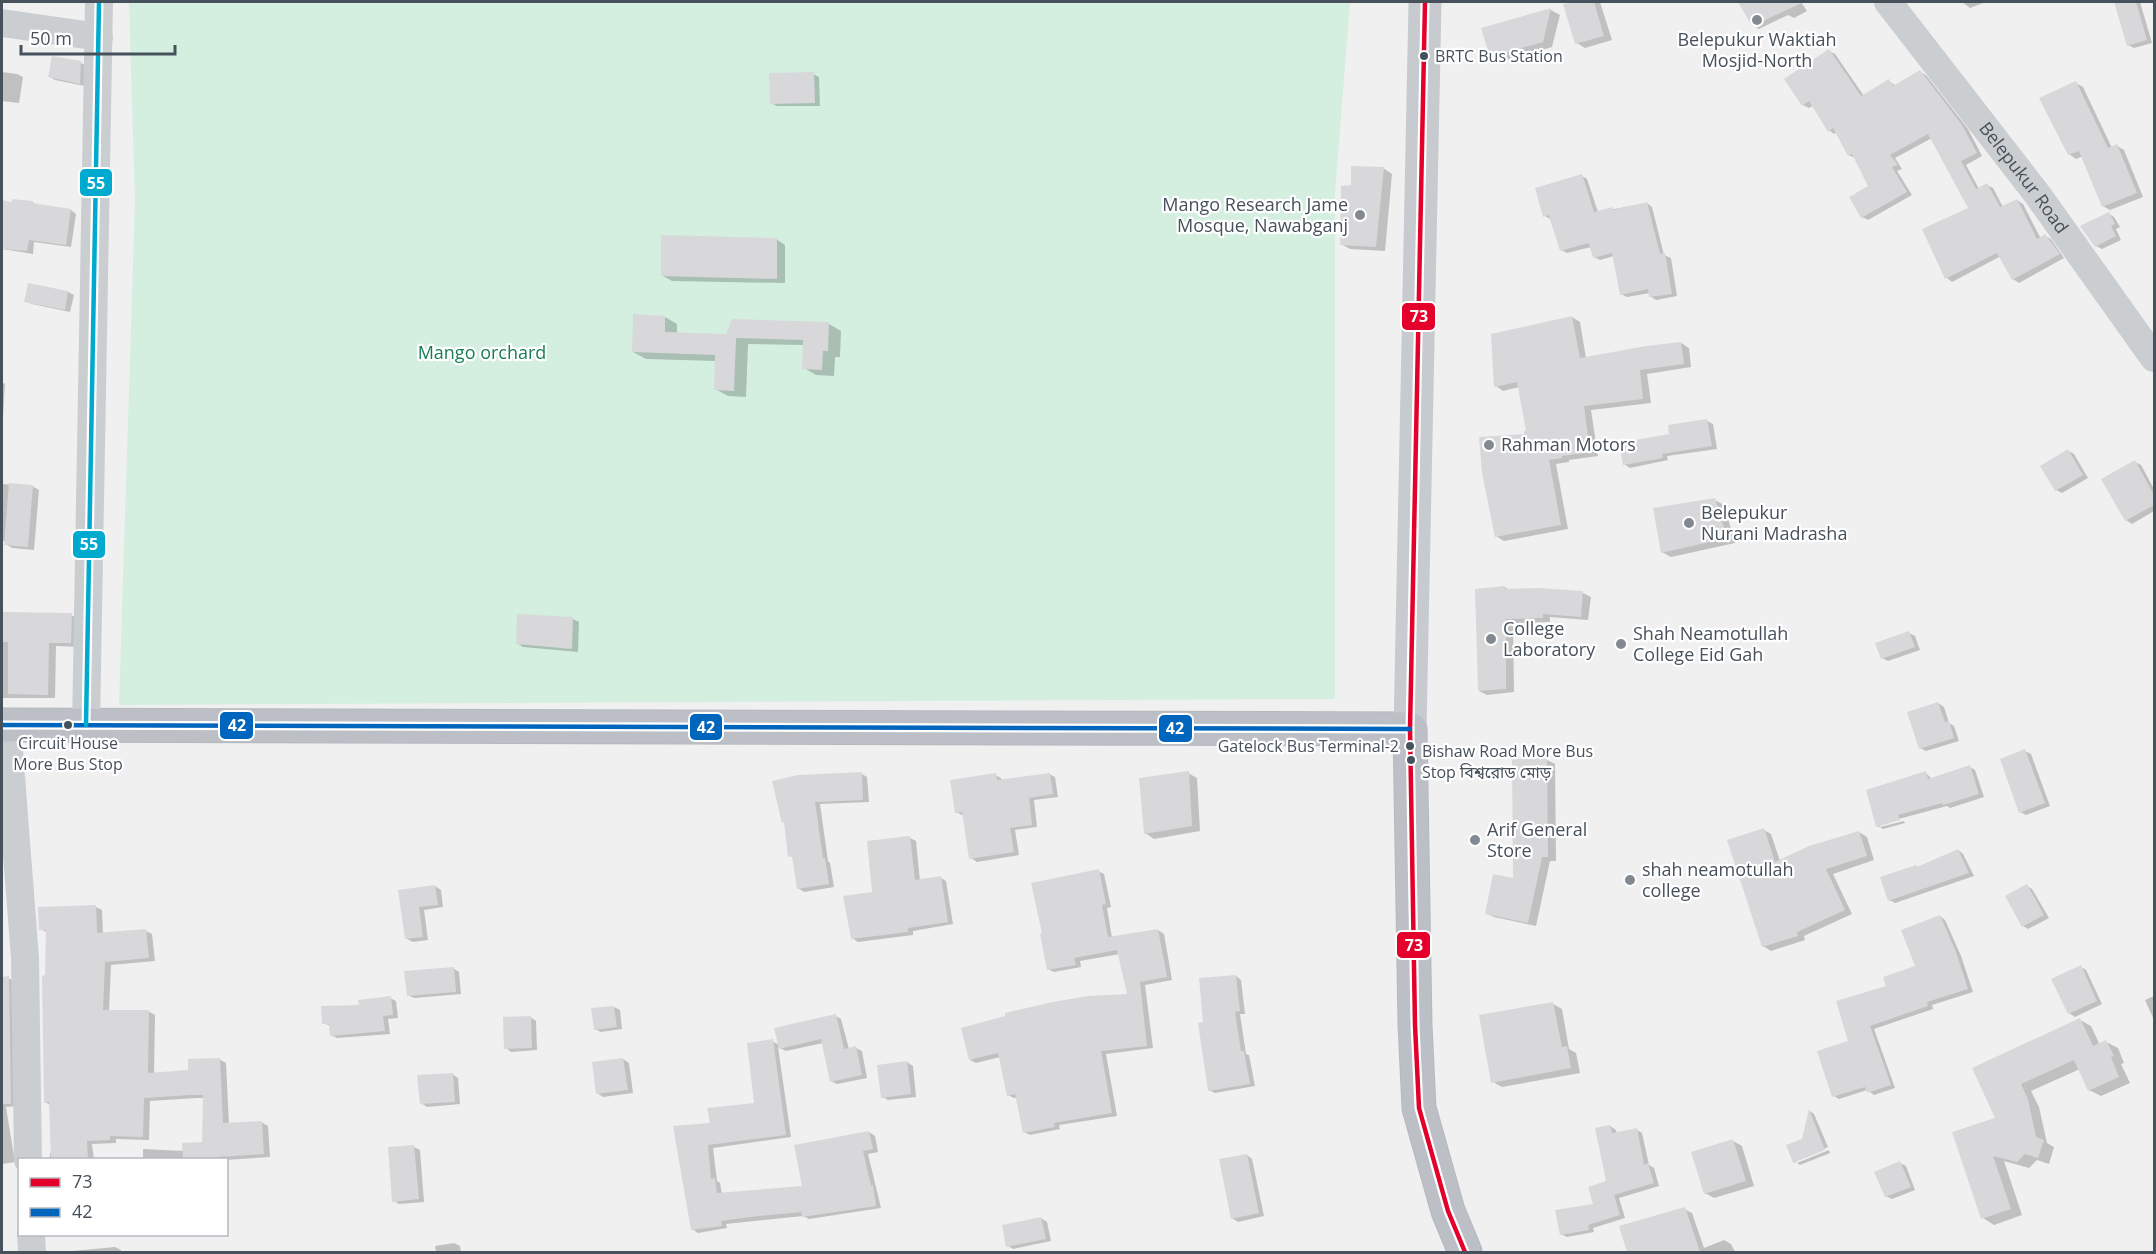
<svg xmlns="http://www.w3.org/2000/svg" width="2156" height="1254" font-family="'Open Sans','Noto Sans Bengali',sans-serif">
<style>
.green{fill:#d4efe0}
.shadow{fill:#0003}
.building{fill:#d8d8da}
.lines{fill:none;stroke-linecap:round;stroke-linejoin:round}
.highway-casing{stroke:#b5b9bf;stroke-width:35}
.minor{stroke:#cbced1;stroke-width:28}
.major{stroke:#c7cbcf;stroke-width:33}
.highway{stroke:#bcc0c6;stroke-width:33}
.bus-1-casing{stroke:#fff;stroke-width:9}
.bus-2-casing{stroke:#fff;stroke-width:9}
.bus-3-casing{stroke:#fff;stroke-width:9}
.bus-1{stroke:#e4002b;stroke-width:4.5}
.bus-2{stroke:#0065bd;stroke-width:4.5}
.bus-3{stroke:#00a9ce;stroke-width:4.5}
.poi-dot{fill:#828990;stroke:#fff;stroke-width:2}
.bus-dot{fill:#47515c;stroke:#fff;stroke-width:2}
.labels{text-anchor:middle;stroke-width:4.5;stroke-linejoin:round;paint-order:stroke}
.bus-label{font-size:16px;fill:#47515c;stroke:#fff;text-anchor:start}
.poi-label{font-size:18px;fill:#47515c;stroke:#fff;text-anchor:start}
.street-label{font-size:18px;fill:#47515c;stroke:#fff}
.park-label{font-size:18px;fill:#177e51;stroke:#fff}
.line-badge{stroke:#fff;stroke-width:2}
.badge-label{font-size:16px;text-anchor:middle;font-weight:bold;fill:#fff}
</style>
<rect width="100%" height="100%" fill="#f0f0f0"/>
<!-- green -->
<path class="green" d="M129 2H1350L1335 194V699L119 705 135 200Z"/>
<!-- shadow -->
<path class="shadow" d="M1576 2H1600L1612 40 1585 48 1577 43 1565 5Z
M1740 2H1801L1807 11 1794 18 1788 15 1759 29 1753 25Z
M1962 2H1986L1970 8Z
M2124 2H2140L2152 43 2134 48 2128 45 2116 4Z
M1551 10 1560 15 1552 47 1500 62 1491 56 1483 29Z
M1829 51 1835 54 1864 96 1889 81 1896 86 1920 72 1926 75 1968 129 1982 156 1966 165 1979 189 1987 185 1993 188 2003 207 2017 200 2023 204 2041 239 2045 236 2051 239 2064 258 2019 283 2013 279 2001 256 1952 282 1947 278 1924 229 1970 209 1932 138 1895 158 1902 169 1897 171 1912 195 1868 220 1862 217 1870 187 1855 158 1849 155 1837 132 1834 134 1829 130 1814 105 1809 108 1803 105Z
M81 63 87 66 85 86 55 80 50 77Z
M2 72 17 74 23 77 19 103 2 101Z
M813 74 819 77 820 106H777L771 103Z
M2076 83 2083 87 2112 148 2117 146 2124 150 2143 197 2110 210 2103 206 2083 156 2076 159 2069 154Z
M1383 168 1392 174 1385 251 1350 249 1341 244 1352 187Z
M1582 176 1587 179 1598 212 1647 203 1652 207 1664 255 1671 258 1677 296 1656 300 1650 296V293L1627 297 1621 294 1614 256 1600 260 1594 257 1591 247 1567 253 1561 250 1550 219 1545 216Z
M2 202H32L38 206 71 210 76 214 71 247 34 242 33 254 2 249Z
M2109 214 2114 217 2120 227 2116 229 2121 240 2102 249 2096 246Z
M776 239 785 245V283L672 281 663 276Z
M29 285 68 292 74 295 70 312 32 304 26 301Z
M665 317 677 324V334L726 335 829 324 841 331 840 357H835L834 376 816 375 804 368V345L748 344 746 397 728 396 715 389 716 361 646 359 633 352Z
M1572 317 1580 322 1586 358 1681 343 1689 348 1691 367 1647 374 1651 403 1591 410 1598 456 1569 460V462L1556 464 1568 529 1504 541 1496 536 1528 432 1519 387 1503 391 1496 386Z
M2 382 5 384 3 417H2Z
M1707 421 1713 424 1717 449 1667 456 1668 460 1630 468 1624 464 1671 435Z
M2068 451 2074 454 2088 478 2062 493 2056 490Z
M2135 462 2141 465 2154 489V511L2132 524 2126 520Z
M2 484 32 486 39 490 34 550 12 548 6 544V541H2Z
M1715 500 1724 505 1735 543 1671 557 1662 552Z
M1505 587 1509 590 1583 593 1591 597 1588 620 1550 617V622L1513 623 1514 692 1487 695 1479 691Z
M2 613 71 615 78 619V647L56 646 55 698H2Z
M518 615 573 619 579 622 578 652 523 647 517 643Z
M1909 633 1915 636 1920 650 1888 661 1882 658Z
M1938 703 1944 707 1949 723 1954 726 1959 741 1926 751 1920 748Z
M2025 751 2031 754 2050 806 2026 815 2020 812Z
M1547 760 1555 764 1556 861H1550L1536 926 1494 917 1486 913 1515 880Z
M1970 767 1975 770 1984 797 1950 808 1947 806 1880 824V827L1877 826 1926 773 1932 779Z
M1188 773 1197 778 1200 831 1154 839 1145 833Z
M862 774 867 777 869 802 820 804 828 861 830 863 834 887 804 892 798 888 793 857 790 856 785 823 774 782Z
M1049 774 1055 777 1058 797 1034 800 1037 827 1015 830 1019 855 977 862 971 858 964 816 956 812 995 775 1001 778 1002 781Z
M1904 821 1905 823 1883 829 1880 827Z
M1764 830 1771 834 1780 861 1859 832 1867 837 1874 860 1833 874 1852 914 1804 936 1805 940 1771 951 1763 946Z
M910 838 916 841 920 881 941 878 946 881 953 924 913 931V935L858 942 852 938 874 893Z
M1958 850 1963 854 1974 876 1895 903 1889 900 1916 866 1919 868Z
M1098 871 1104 874 1111 907 1107 908 1112 938 1158 930 1164 934 1172 980 1145 985 1153 1048 1106 1054 1117 1116 1059 1125 1060 1129 1030 1135 1024 1132 1017 1098H1014L1008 1095 1000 1057 976 1063 970 1060 1129 995 1120 954 1080 961 1081 967 1054 972 1048 969Z
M435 886 441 890 443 907 424 910 428 940 413 942 407 939 400 891Z
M2027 886 2032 889 2049 918 2028 929 2023 926Z
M96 907 102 910 103 934 146 931 152 934 155 961 111 965 109 1011H148L155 1015 154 1074 190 1072 219 1059 226 1063 229 1125 261 1122 268 1126 270 1157 225 1160H143V1149L184 1151 203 1143 204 1098H197L150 1101 149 1140 116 1139V1143L92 1144 94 1160H50V1153H52L50 1105 45 1102 48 933 41 929Z
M1940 916 1945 920 1961 956 1973 992 1932 1005 1933 1009 1874 1029 1895 1088 1874 1095 1867 1090 1839 1099 1834 1096 1850 1042 1888 987 1917 967Z
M2081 967 2086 970 2102 1004 2075 1017 2069 1013Z
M453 968 459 972 461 994 414 998 408 995Z
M1236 976 1241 980 1245 1014H1240L1246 1054 1249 1055 1255 1086 1215 1093 1209 1090 1205 1023Z
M2 978H8L14 981 16 1106 6 1107 15 1162 2 1164Z
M2154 996V1020L2145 1000Z
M390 998 396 1001 398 1018 388 1019 390 1034 337 1038 331 1035V1026L323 1023 360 1007Z
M1553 1004 1562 1009 1569 1049 1576 1053 1580 1073 1502 1087 1493 1082Z
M614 1007 620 1010 622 1029 601 1032 595 1029Z
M836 1016 841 1019 849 1049 856 1048 862 1051 867 1078 837 1084 831 1081 823 1043 786 1051 778 1047 791 1137 713 1148 717 1181 720 1183 722 1194 804 1187 869 1132 875 1136 878 1152 868 1154 881 1208 809 1219 803 1216 726 1224 727 1228 698 1233 692 1229 675 1128 712 1125 756 1105 772 1041 779 1045Z
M530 1017 536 1021 537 1050 511 1052 506 1048Z
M2080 1020 2091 1026 2100 1045 2106 1042 2118 1048 2124 1063 2121 1064 2130 1083 2101 1096 2089 1090 2080 1069 2031 1091 2039 1107 2047 1143 2054 1147 2049 1164 2037 1160 2029 1168 2004 1161 2022 1215 1994 1225 1983 1218 1997 1119 1974 1068Z
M623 1059 629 1063 633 1093 603 1097 597 1093Z
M907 1062 913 1066 916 1097 888 1100 883 1097Z
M452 1074 458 1078 460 1104 427 1107 421 1103Z
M1810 1111 1814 1114 1828 1147 1796 1160V1163L1794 1162 1804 1140Z
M1610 1126 1616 1130 1617 1134 1637 1130 1642 1133 1649 1165 1654 1168 1659 1186 1619 1198 1625 1218 1593 1228 1594 1232 1567 1237 1561 1234 1595 1205 1608 1182Z
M1733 1141 1742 1146 1754 1186 1714 1198 1705 1193Z
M414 1147 420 1150 424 1202 399 1204 394 1201Z
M1829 1150 1830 1153 1800 1165 1797 1163Z
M1247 1155 1252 1159 1264 1216 1238 1222 1232 1218Z
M1900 1163 1906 1166 1915 1190 1892 1199 1886 1196Z
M1684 1209 1692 1213 1704 1248 1724 1240 1731 1244 1735 1252H1629L1621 1227Z
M1041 1218 1047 1222 1051 1241 1013 1249 1008 1246Z
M454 1243 460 1246 461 1252H436L435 1246Z
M115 1247 121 1250V1252H61Z"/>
<!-- building -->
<path class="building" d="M1574 2H1594L1604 36 1575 44 1563 4Z
M1738 2H1804L1752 26Z
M2114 2H2136L2147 40 2127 46Z
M1551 8 1543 42 1490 57 1481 28Z
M1829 49 1861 96 1889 79 1893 86 1920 70 1962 125 1977 153 1961 161 1976 189 1987 183 2000 207 2017 199 2037 239 2045 234 2060 254 2012 280 1997 253 1945 279 1922 229 1968 208 1928 134 1890 155 1898 165 1892 167 1907 192 1861 218 1849 197 1868 186 1852 154 1848 156 1833 128 1828 132 1809 101 1802 106 1784 79Z
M52 56 81 61 80 84 48 77Z
M814 72 815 103 770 104 769 73Z
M2076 81 2108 148 2117 144 2137 193 2102 207 2079 151 2068 155 2039 98Z
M1351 166 1384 167 1376 247 1340 245 1341 186 1351 185Z
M1582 174 1594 212 1612 207 1613 210 1647 202 1660 254 1665 253 1672 294 1649 297 1648 289 1620 295 1612 253 1593 258 1589 243 1560 251 1549 215 1543 217 1535 188Z
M12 199 33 201 32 203 71 209 66 245 29 240 27 251 2 249V200L12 202Z
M2109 212 2115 224 2111 226 2116 236 2095 247 2080 226Z
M661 235 777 238V279L661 276Z
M28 283 68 291 65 310 24 302Z
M633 314 665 316V332L726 334 732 319 829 322 828 351H823L822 370 802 369 803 340 736 338 734 391 714 390 715 355 632 352Z
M1572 316 1580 358 1646 346 1681 342 1684 364 1640 370 1643 399 1584 406 1590 452 1562 456V458L1549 460 1561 525 1495 537 1482 473 1479 437 1524 434V431H1526L1517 382 1494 387 1491 334Z
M1707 419 1712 446 1662 454 1663 458 1623 465 1619 443 1669 434 1668 425Z
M2068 449 2083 475 2055 491 2040 466Z
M2135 460 2154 495V505L2125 521 2101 479Z
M9 483 33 485 28 547 4 545Z
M1715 498 1727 538 1661 553 1653 508Z
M1505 586V589L1538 588 1583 591 1581 617 1543 614V618L1506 619V689L1478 691 1475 589Z
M2 612 72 613 71 643H49L48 695 8 694V642H2Z
M517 614 573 617 572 649 516 644Z
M1909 631 1915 647 1881 659 1875 643Z
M1938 702 1945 722 1949 721 1954 738 1919 749 1907 712Z
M2025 749 2045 803 2019 813 2000 759Z
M1547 758 1548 857H1542L1528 923 1485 914 1493 874 1513 878 1512 759Z
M1970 765 1979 794 1943 805 1942 803 1898 815 1900 820 1876 827 1866 790 1926 771 1928 779Z
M1189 771 1192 826 1144 834 1139 778Z
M862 772 863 800 815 802 823 858H825L829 884 797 889 792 856 788 857 784 822 782 823 772 781 798 775Z
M996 773 997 780 1050 773 1053 794 1029 798 1032 825 1010 828 1014 852 969 859 962 812 955 813 950 780Z
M1764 828 1775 862 1809 846 1859 831 1867 856 1826 869 1845 910 1797 932 1798 936 1762 947 1727 840Z
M910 836 915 880 941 876 948 922 908 928V932L851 939 843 896 872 892 867 841Z
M1958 849 1969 873 1888 901 1880 877 1916 865 1917 867Z
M1099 869 1106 904 1102 905 1108 937 1158 929 1167 977 1140 982 1147 1046 1101 1051 1112 1113 1054 1123 1055 1127 1023 1133 1015 1094 1007 1096 998 1053 969 1060 961 1028 1005 1016V1013L1053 1002 1088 996 1127 994 1117 950 1074 958 1076 965 1047 970 1040 934 1042 933 1031 883Z
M2027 884 2044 915 2022 927 2005 896Z
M435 885 438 905 419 907 423 937 405 939 398 890Z
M96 905 97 933 146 929 149 958 105 962 103 1010H149L148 1073 188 1070V1059L220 1058 223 1123 262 1121 264 1154 217 1157V1160H183L182 1143 202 1142 203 1095H190L144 1098 143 1137 110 1136V1140L87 1141 88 1160H51L49 1102 44 1103 42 976 45 975 46 930H39L38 907Z
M1940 915 1956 952 1968 989 1927 1002 1928 1006 1870 1026 1891 1085 1867 1093 1865 1087 1832 1097 1817 1051 1848 1041 1836 1001 1886 986 1883 977 1915 966 1901 930Z
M2081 965 2097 1001 2068 1014 2051 979Z
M454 967 456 992 407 996 404 971Z
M1236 975 1240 1011 1235 1012 1241 1051H1244L1250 1084 1208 1091 1198 1023 1203 1022 1199 978Z
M9 976 11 1104H2V977Z
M391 996 393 1015 383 1016 385 1031 330 1036 329 1024H322L321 1006 359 1005 358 1000Z
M1553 1002 1562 1047 1567 1046 1571 1068 1491 1083 1479 1015Z
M614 1006 617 1027 594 1030 591 1008Z
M836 1014 844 1049 856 1046 862 1075 830 1082 821 1039 779 1049 774 1028Z
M531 1016 532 1048 504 1049 503 1017Z
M2080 1018 2093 1046 2106 1040 2114 1056 2111 1057 2119 1077 2088 1091 2074 1060 2021 1084 2028 1099 2036 1137 2044 1140 2038 1158 2025 1154 2017 1162 1993 1156 2011 1209 1981 1219 1952 1132 1995 1118 1972 1068Z
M773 1039 786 1135 708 1145 711 1179 715 1178 717 1193 802 1186 794 1145 869 1131 873 1149 863 1151 871 1186 873 1185 876 1206 802 1217 801 1212 758 1216 721 1221 722 1226 691 1230 673 1126 710 1123 707 1108 754 1103 747 1043Z
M623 1058 628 1090 596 1094 592 1062Z
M907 1061 911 1094 881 1098 877 1065Z
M453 1073 455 1102 420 1104 417 1075Z
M1809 1109 1825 1150 1793 1163 1786 1145 1802 1139Z
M1610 1125 1612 1133 1637 1128 1644 1165 1648 1163 1654 1183 1614 1195 1620 1215 1588 1225 1589 1230 1560 1235 1555 1210 1593 1204 1588 1187 1606 1181 1595 1128Z
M1733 1139 1746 1181 1704 1194 1691 1152Z
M414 1145 419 1199 392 1202 388 1147Z
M1247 1154 1259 1213 1231 1219 1219 1159Z
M1900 1161 1911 1187 1885 1197 1874 1172Z
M1685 1207 1700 1252H1627L1619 1226Z
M1041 1217 1046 1239 1006 1247 1002 1225Z"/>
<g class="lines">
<!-- highway casing -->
<g class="highway-casing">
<path id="highway" d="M2 725 1410 729 1415 1025 1419 1108 1448 1211 1465 1252"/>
</g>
<!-- minor -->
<g class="minor">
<path id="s1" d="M1888 2 2037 194 2154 358"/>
<path d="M2 23 99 37"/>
<path d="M7 725 25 958 28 1160"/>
<path d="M86 725 99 2"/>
<path d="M31 1234 32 1252"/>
</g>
<!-- major -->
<path class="major" d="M1410 729 1425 2"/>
<!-- highway -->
<use href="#highway" class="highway"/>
<!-- bus-1 casing -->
<g class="bus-1-casing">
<path id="bus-1" d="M1425 2 1410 729 1415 1025 1419 1108 1448 1211 1465 1252"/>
</g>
<!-- bus-2 casing -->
<g class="bus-2-casing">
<path id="bus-2" d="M2 725 1410 729"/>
</g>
<!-- bus-3 casing -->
<g class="bus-3-casing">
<path id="bus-3" d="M86 725 99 2"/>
</g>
<!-- bus-1 -->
<use href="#bus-1" class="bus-1"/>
<!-- bus-2 -->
<use href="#bus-2" class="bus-2"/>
<!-- bus-3 -->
<use href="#bus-3" class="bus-3"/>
</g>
<!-- markers -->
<g class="poi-dot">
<circle cx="1757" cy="20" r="6"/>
<circle cx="1360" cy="215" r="6"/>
<circle cx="1489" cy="445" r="6"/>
<circle cx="1689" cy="523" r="6"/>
<circle cx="1491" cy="639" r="6"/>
<circle cx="1621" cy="644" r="6"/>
<circle cx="1475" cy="840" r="6"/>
<circle cx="1630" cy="880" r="6"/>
</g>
<g class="bus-dot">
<circle cx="1424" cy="56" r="5"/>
<circle cx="68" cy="725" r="5"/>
<circle cx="1410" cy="746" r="5"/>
<circle cx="1411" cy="760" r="5"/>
</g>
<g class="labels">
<!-- bus labels -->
<g class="bus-label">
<text x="1435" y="62">BRTC Bus Station</text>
<text x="68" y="749" text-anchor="middle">Circuit House<tspan x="68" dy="21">More Bus Stop</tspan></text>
<text x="1399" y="752" text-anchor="end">Gatelock Bus Terminal-2</text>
<text x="1422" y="757">Bishaw Road More Bus<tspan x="1422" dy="21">Stop বিশ্বরোড মোড়</tspan></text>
</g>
<!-- poi labels -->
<g class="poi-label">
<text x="1757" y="46" text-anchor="middle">Belepukur Waktiah<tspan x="1757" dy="21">Mosjid-North</tspan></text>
<text x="1348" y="211" text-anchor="end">Mango Research Jame<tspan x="1348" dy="21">Mosque, Nawabganj</tspan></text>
<text x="1501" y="451">Rahman Motors</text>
<text x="1701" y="519">Belepukur<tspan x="1701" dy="21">Nurani Madrasha</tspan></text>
<text x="1503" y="635">College<tspan x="1503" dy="21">Laboratory</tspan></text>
<text x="1633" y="640">Shah Neamotullah<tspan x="1633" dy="21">College Eid Gah</tspan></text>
<text x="1487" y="836">Arif General<tspan x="1487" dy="21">Store</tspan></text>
<text x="1642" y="876">shah neamotullah<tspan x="1642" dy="21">college</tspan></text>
</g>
<!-- street labels -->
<g class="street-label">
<text dy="6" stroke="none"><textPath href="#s1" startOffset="222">Belepukur Road</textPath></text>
</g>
<!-- park labels -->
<g class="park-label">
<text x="482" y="359">Mango orchard</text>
</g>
</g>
<g class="line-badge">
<rect x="79" y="168" width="34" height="29" rx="6" fill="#00a9ce"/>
<rect x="1401" y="302" width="35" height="29" rx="6" fill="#e4002b"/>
<rect x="72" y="530" width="34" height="29" rx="6" fill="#00a9ce"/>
<rect x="219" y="711" width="35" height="29" rx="6" fill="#0065bd"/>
<rect x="689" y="713" width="34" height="28" rx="6" fill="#0065bd"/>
<rect x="1158" y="714" width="35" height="29" rx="6" fill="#0065bd"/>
<rect x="1396" y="931" width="35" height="28" rx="6" fill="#e4002b"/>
</g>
<g class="badge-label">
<text x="96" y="189">55</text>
<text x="1419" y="322">73</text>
<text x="89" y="550">55</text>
<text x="237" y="731">42</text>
<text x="706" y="733">42</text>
<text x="1175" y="734">42</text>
<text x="1414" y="951">73</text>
</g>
<!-- border -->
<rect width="2156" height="1254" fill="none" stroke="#47515c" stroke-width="6"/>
<!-- legend -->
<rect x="18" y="1158" width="210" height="78" fill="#ffffff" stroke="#b5b9be" stroke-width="1.5"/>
<rect x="30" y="1178" width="30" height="9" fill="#e4002b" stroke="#b5b9be" stroke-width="1.5"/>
<text x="72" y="1188" font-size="18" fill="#47515c">73</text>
<rect x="30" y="1208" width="30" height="9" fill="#0065bd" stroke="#b5b9be" stroke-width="1.5"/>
<text x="72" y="1218" font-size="18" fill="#47515c">42</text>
<!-- scale -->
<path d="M21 45v9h154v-9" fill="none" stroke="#47515c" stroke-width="3"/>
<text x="30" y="45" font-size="18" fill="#47515c" stroke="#ffffff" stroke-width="4.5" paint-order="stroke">50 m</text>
</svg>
